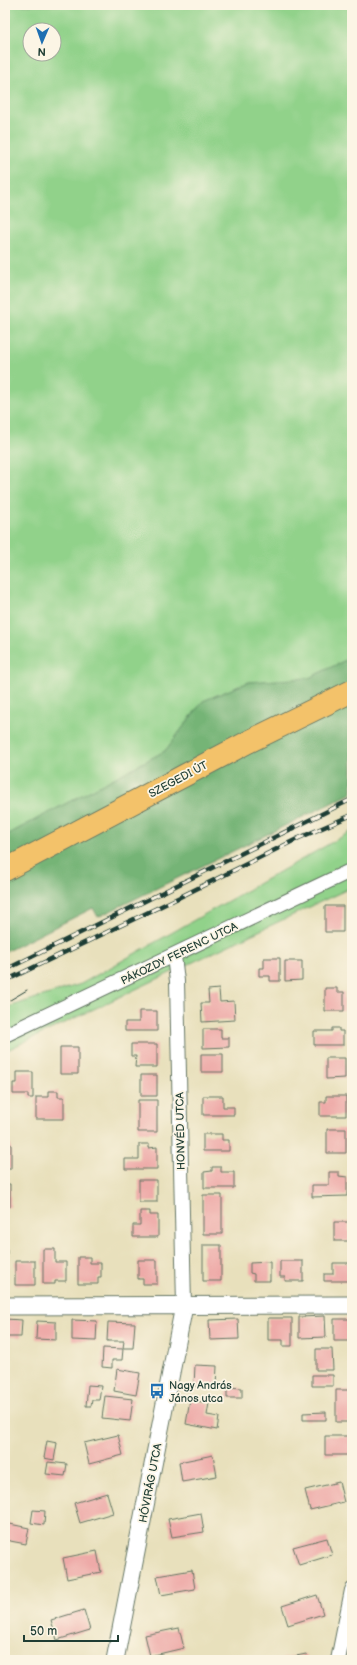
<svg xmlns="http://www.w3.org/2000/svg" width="357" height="1665" font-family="'Balsamiq Sans',sans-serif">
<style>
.green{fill:#91d28a;stroke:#58885f;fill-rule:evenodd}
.forest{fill:#74b476;stroke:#4a7855}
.building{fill:#eeaaa8}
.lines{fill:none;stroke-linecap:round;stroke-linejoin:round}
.minor-casing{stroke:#657664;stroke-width:16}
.tertiary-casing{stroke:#657664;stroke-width:19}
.primary-casing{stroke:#657664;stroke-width:24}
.minor{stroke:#fff;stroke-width:14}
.tertiary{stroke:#fff;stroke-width:17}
.primary{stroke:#f3c26a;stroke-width:22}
.tram{stroke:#1f3d34;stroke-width:1}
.rail-casing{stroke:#1f3d34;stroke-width:4.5}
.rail{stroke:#fcf5e5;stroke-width:3;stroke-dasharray:9;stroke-linecap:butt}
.labels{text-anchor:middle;stroke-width:3.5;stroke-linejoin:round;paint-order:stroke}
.street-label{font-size:11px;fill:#1f3d34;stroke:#fcf5e5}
.poi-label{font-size:11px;fill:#1f3d34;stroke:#fcf5e5;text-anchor:start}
</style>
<rect width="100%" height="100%" fill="#fcf5e5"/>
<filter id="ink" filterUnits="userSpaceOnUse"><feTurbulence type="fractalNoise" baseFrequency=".025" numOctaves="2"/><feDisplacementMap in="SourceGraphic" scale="8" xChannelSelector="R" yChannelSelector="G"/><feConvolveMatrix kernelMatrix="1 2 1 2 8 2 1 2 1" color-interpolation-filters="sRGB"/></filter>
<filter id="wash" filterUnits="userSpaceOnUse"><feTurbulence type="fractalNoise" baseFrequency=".012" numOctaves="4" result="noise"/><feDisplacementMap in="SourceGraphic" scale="16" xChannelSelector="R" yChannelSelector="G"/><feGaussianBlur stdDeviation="0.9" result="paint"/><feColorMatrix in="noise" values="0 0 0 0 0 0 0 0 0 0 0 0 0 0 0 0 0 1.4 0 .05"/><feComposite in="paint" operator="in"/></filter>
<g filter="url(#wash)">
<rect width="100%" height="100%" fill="#e8e0bc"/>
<!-- green -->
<path class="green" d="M5 5H352V657L309 678 249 682 203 701 165 751 5 836ZM30 30H54V54H30Z
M352 831V887L5 1051V1008L81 984Z"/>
<!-- forest -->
<path class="forest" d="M352 657V793L98 917 93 908 5 952V836L165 751 203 701 249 682 309 678Z"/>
<g id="blocks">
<!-- building -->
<path class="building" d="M325 906H343V932H325Z
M264 958H280V981H270V976H259V968H264Z
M285 961H302V980L285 981Z
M325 988H337V992H344V1011H325Z
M219 989 220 1002 234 1001 235 1020 202 1022 201 1003H209L208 990Z
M139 1011H157V1031H125V1022H139Z
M332 1028H339V1031H343V1045H314V1031H332Z
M203 1029H221V1038H229V1047L203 1048Z
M131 1044H157V1067H135L136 1056H131Z
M60 1047H78V1074H60Z
M201 1054H223V1072H201Z
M326 1058H345V1078L326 1079Z
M17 1072H33V1098H28V1094H13V1083H17Z
M141 1075H157V1096H141Z
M48 1091H58V1097H64V1119H36V1097H48Z
M203 1096H223V1107H234V1115H203Z
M326 1096H346V1116H320V1102H326Z
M138 1100H157V1132H138Z
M5 1111H7V1134H5Z
M327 1129H346V1153H327Z
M203 1134H222V1140H229V1151H203Z
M5 1144H11V1169H5Z
M139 1144H149V1148L157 1147V1169H125V1159H139Z
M212 1167H221V1172H234V1188H204V1172L212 1171Z
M329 1172H339V1176L347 1177V1196L312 1197V1185H329Z
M139 1180H157V1202H139Z
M5 1184H10V1207H5Z
M203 1195H222V1234H203Z
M140 1211H150V1215H158V1237H133V1225H140Z
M334 1222H349V1241H334Z
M203 1245H221V1281H203Z
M43 1249H55V1262H66V1281H55V1284H43Z
M5 1250H7V1284H5Z
M78 1257H90V1263H101V1277H98V1284H78Z
M138 1260H157V1284H143V1279H138Z
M15 1261H35V1285H15Z
M280 1261H303V1281H285V1277H280Z
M270 1262V1281H254V1274L250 1273V1263Z
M333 1263H349V1281H324V1274H333Z
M325 1316 326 1337 299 1338V1317Z
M268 1318H292V1346H283V1340H268Z
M5 1319 22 1320 21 1337H5Z
M238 1319 239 1339 210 1340 209 1320Z
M334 1319H352V1341H334Z
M72 1320 97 1321 96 1341 72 1340Z
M37 1321 56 1322V1340L36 1339Z
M108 1322 135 1323 133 1348H123L124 1341H107Z
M103 1348 123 1349 122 1360H112V1368L102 1367Z
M316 1349H332L333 1370H316Z
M195 1365 217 1366 216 1386H194Z
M117 1369 140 1373 136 1395 114 1391Z
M312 1375H333V1386H312Z
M88 1385 101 1386 99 1400H92L91 1406H86Z
M227 1387 242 1388V1398H227Z
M336 1390H352V1422H336Z
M105 1396 133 1399 130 1421 102 1418Z
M190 1400 209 1403 207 1415 219 1417 217 1430 186 1424Z
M326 1412V1420H303V1413Z
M118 1435 123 1455 89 1464 84 1443Z
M325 1436H352V1455H325Z
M47 1441 57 1443 54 1460 44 1458Z
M213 1455 217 1476 182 1482 179 1462Z
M48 1462 67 1464 65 1476 46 1474Z
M339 1482 344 1502 310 1510 305 1490Z
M107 1493 113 1513 80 1523 74 1503Z
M33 1510 45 1511 44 1525 31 1523Z
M201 1513 204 1532 172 1537 168 1519Z
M5 1523 29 1528 26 1544 5 1540Z
M327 1538 332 1555 299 1565 293 1547Z
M97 1551 101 1572 67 1579 63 1558Z
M192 1570 195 1589 161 1595 157 1576Z
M317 1595 323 1614 288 1625 282 1606Z
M84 1610 90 1630 57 1640 51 1620Z
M179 1628 184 1648 150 1656 145 1635Z
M306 1654 308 1660H282V1659Z"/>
</g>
</g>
<g filter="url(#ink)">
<use href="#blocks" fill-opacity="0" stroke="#657664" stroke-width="1"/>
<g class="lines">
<!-- minor casing -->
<g class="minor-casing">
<path id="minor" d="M174 956 177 981 184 1306
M5 1035 352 870
M338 1660 352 1590"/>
</g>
<!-- tertiary casing -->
<g class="tertiary-casing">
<path id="tertiary" d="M5 1306 352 1305
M115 1660 184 1306"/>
</g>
<!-- primary casing -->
<g class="primary-casing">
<path id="primary" d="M5 870 248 742 352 691"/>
</g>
<!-- minor -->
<use href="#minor" class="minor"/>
<!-- tertiary -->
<use href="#tertiary" class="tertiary"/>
<!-- primary -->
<use href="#primary" class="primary"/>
<!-- tram -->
<path class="tram" d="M5 1003 27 990"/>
<!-- rail casing -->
<g class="rail-casing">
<path id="rail" d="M5 970 352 799
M5 981 180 897 299 838 352 815"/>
</g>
<!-- rail -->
<use href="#rail" class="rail"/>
</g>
</g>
<!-- icons -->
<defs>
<g id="bus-bare" transform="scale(1.2)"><path d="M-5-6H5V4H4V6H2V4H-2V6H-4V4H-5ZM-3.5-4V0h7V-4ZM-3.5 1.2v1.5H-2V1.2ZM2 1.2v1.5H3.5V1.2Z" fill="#1f6fb2" stroke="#fcf5e5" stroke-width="2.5" paint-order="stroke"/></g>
</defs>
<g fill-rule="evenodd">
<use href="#bus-bare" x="157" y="1391"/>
</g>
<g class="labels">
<!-- street labels -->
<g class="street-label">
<text transform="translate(178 779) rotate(-28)" y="4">SZEGEDI ÚT</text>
<text transform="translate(179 953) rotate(-26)" y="4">PÁKOZDY FERENC UTCA</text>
<text transform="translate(180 1131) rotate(-91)" y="4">HONVÉD UTCA</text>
<text transform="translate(150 1483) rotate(-79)" y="4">HÓVIRÁG UTCA</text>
</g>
<!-- poi labels -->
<g class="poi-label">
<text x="169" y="1389">Nagy András<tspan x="169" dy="13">János utca</tspan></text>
</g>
</g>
<!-- margin -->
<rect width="357" height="1665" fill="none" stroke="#fcf5e5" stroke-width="20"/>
<!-- north arrow -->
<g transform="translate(42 42) rotate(182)"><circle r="19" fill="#fcf5e5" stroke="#a4ab9e"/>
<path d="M0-3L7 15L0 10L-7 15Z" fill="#1f6fb2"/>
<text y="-6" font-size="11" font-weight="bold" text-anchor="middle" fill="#1f3d34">N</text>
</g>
<!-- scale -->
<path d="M24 1635v6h94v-6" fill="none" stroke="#1f3d34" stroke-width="2"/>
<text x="30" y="1635" font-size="12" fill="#1f3d34" stroke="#fcf5e5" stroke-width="3" paint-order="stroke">50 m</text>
</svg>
